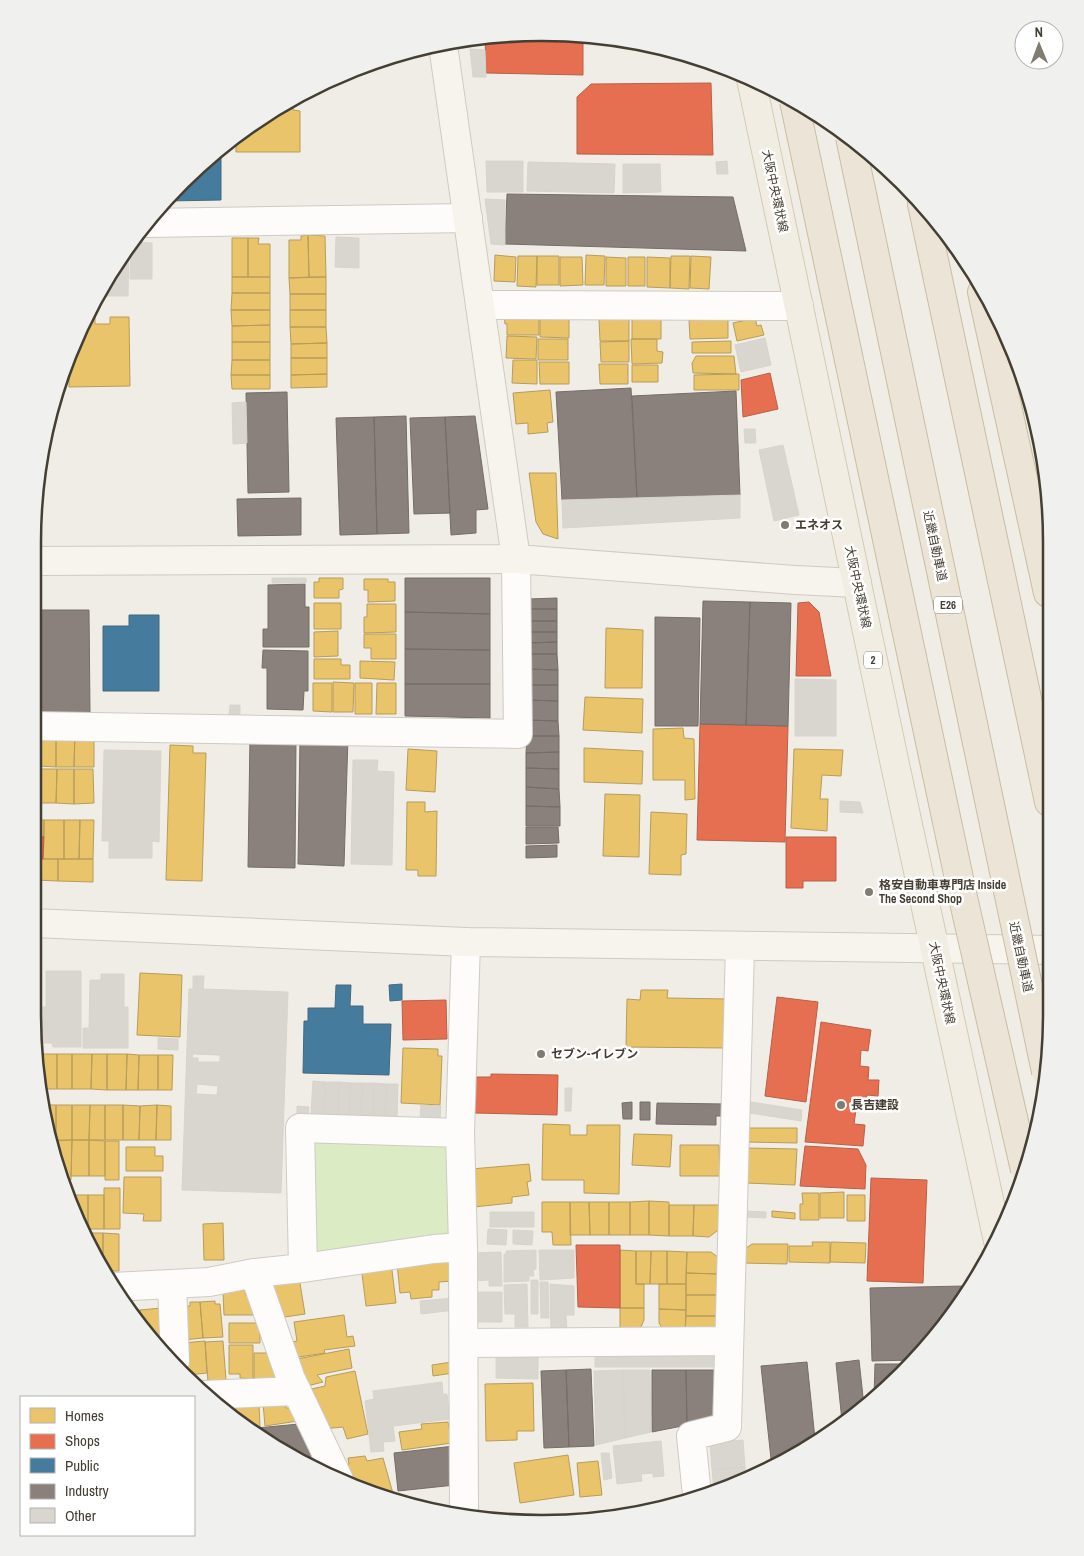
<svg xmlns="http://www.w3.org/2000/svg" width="1084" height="1556" font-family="'Archivo Narrow','Noto Sans JP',sans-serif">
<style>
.green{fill:#dbecc4}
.homes{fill:#e9c46a;stroke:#b89c5a}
.shops{fill:#e76f51;stroke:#b66148}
.public{fill:#457b9d;stroke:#45697d}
.industry{fill:#8a817c;stroke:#756d66}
.building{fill:#d9d6cf;stroke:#d8d4cc;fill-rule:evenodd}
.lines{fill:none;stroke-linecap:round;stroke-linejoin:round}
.street-casing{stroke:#cecbc4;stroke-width:30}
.secondary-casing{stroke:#cfcbbd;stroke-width:30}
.primary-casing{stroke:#d3cbb2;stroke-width:30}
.highway-casing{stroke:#cabca0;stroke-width:30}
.street{stroke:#fdfcfb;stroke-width:28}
.secondary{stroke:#f6f4ed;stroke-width:28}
.primary{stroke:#f1ede2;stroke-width:28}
.highway{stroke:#ece5d7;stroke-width:28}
.highway-bridge-casing{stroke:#cabca0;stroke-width:30;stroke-linecap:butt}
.highway-bridge{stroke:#ece5d7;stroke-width:28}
.poi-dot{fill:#817c72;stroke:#fff;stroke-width:2}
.labels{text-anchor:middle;stroke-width:5;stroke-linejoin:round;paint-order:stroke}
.shield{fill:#fff;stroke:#7d7970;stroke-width:1}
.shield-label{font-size:11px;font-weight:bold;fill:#453f33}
.street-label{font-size:12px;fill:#453f33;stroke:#fff}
.poi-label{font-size:12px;font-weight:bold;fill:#453f33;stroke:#fff;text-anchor:start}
.rim{fill:none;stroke:#453f33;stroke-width:2.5}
</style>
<rect width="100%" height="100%" fill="#f0ede6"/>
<!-- green -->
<path class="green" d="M316 1136 443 1141 452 1148 453 1229 446 1237 318 1258 310 1251 307 1147Z"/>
<!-- homes -->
<path class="homes" d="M282 104 293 105V110L300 111V152H236V137Z
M308 235 325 236 326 277H309Z
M308 235 309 277 289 278V240H301V236Z
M232 238H248V277H232Z
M248 238H259L258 244H270V277H248Z
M495 255 516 257 515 282 494 281Z
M586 255 605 256 604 285H585Z
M518 256H537L536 287 517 286Z
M537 256H559V285H537Z
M671 256H690L689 289 670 288Z
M691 256 711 257 709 289 690 288Z
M560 257H582L583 285 560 286Z
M606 257 626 258V286H606Z
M628 257H645V286H628Z
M647 257 670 258V288L647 287Z
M232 277H270V293H232Z
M326 277V294H290L289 278Z
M232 293H270V310H231Z
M290 294H326V310H290Z
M231 310H270V325L232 326Z
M290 310H326V327H290Z
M504 314 539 316V335H507V324H505Z
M540 316 569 317V338L540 337Z
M86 317H95V324H110V317H129L130 386 69 387V361H67L77 336H83V323Z
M632 317H661V339H632Z
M629 318V341H600L599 319Z
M755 318 757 326 761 325 764 335 737 341 733 323Z
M728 319V338L690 339 689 320Z
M270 325V342H232V326Z
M290 327H326L327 343 291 344Z
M507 336 537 337 536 359 506 358Z
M538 339H568V360H538Z
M631 339H657V351L663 352 662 363 632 364Z
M629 341V362H601L600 342Z
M731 341V353H692V342Z
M232 342H270V360H232Z
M327 343V358H291V344Z
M696 356H734L736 374 693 373 692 363Z
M291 358H327V374L291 375Z
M232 360H270V375H231Z
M513 360H537V384L512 383Z
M539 362H569V384H540Z
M599 364H628V384H600Z
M632 365H658V382H632Z
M327 374V387L291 388V375Z
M739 374V390H694V375Z
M231 375H270V389H232Z
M550 390 553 422 547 423 548 432 528 434V423L516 424 513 393Z
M529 473H556L558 539 543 534 536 522Z
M319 578H343V589L339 590V598H314V582H319Z
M364 579H388V582H395V601L368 602V590H364Z
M314 603H341V629H314Z
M367 604H396V632L364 633V617H367Z
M606 628 643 630 642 688H605Z
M338 631V656L314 657V632Z
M364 634H396V659H371V648H364Z
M314 659H341V665H350V679H314Z
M360 661 395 662 394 680 360 678Z
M333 682 354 683 353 712H333Z
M313 683H332V712L313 711Z
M355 683H372V714H355Z
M377 683H396V714H376Z
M585 697 643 699 642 733 583 730Z
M683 728 684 738 694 739 695 799 685 800V780H653V729Z
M33 731 38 732V757H33Z
M38 732H56V767L39 766Z
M56 732H75L74 767H56Z
M75 732H94V767H74Z
M170 745 193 746V753H206L202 881 166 880Z
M584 748 643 751 642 784 584 782Z
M408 749 437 751 435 792 406 790Z
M794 749 843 750 841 776 822 775 820 799H828L827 831 791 828Z
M33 757H38V781H33Z
M39 769H57L56 803H38Z
M57 769H74V804L56 803Z
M74 769H93L94 803 74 804Z
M33 781H38V803H33Z
M605 794 640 795 639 857 603 856Z
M407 802H425V812L437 811 436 876H418V870H406Z
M651 812 687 814 686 854 681 855V875L649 874Z
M33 820H44V837H33Z
M44 820H64V859H43Z
M64 820H80L79 859H64Z
M80 820H94L93 859H79Z
M33 859H58V881L35 880 33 877Z
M58 859H93V882L58 881Z
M140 973 182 975 180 1037 137 1035Z
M641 990H668L667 998 728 999 727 1048 626 1047 627 999 640 1000Z
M403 1048 438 1049V1056H442L440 1105 401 1103Z
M43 1054H57V1089H43Z
M57 1054H72V1089H57Z
M72 1054H92L91 1089H72Z
M92 1054H107V1090L91 1089Z
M107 1054H127L126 1090H107Z
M127 1054 139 1055 138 1090H126Z
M139 1055H158V1090H138Z
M158 1055H173L172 1090H158Z
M44 1105H56V1140H49Z
M56 1105H72V1140H56Z
M72 1105H90L89 1140H72Z
M90 1105H105V1140H89Z
M105 1105H123V1140H105Z
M123 1105 140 1106 139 1140H123Z
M157 1105 156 1140H139L140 1106Z
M157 1105 171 1106V1140H156Z
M543 1124 570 1125V1135H587V1125H620L619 1194 584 1193V1180H542Z
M747 1128H797V1143L747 1142Z
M634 1134 672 1135 670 1167 632 1165Z
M49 1140 56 1141V1164L50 1146Z
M72 1140 71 1180H61L56 1164V1141Z
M72 1140H89V1176H71Z
M89 1140 105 1141V1176H89Z
M105 1141H119V1180H105Z
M680 1145H719L720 1176H680Z
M126 1147H155V1156H163V1171H126Z
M747 1148 797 1149 795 1185 746 1183Z
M529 1164 531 1181 527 1182 529 1195 512 1197V1203L474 1207 471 1169Z
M124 1177H161V1221H143L144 1214 123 1213Z
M104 1188H120V1229H104Z
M844 1192V1218H820V1193Z
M802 1193H819V1220H800V1204H803Z
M69 1195H88V1229H82L71 1209Z
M88 1195H104V1229H88Z
M847 1195H865V1221H847Z
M649 1201V1235H630V1202Z
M649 1201 669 1202V1236L649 1235Z
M542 1202H570L571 1245H553L552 1232H542Z
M570 1202H589L590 1235H570Z
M589 1202H609V1235H590Z
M609 1202H630V1235H609Z
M669 1205H694L693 1236H669Z
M694 1205H722L721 1228 709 1237 693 1236Z
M772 1211 795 1213V1219L772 1217Z
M223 1223 224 1260H204L203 1224Z
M86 1233H103V1268L86 1236Z
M103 1233 119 1234V1271H105L103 1268Z
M812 1242H830V1263L789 1262V1246H813Z
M831 1242 866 1243 865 1263 830 1262Z
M752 1244H788L787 1264 743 1263 742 1251Z
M620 1250 636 1251V1284H644V1308H620Z
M636 1251H651L650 1284H636Z
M651 1251H667V1284H650Z
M667 1251 687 1252 686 1284H667Z
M687 1252H711L719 1258V1274L686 1273Z
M451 1259 453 1281 439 1282V1290H432V1297L411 1299 410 1292 400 1293 397 1263Z
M391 1262 396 1303 366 1306 361 1266Z
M686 1273 719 1274V1295H686Z
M299 1277 305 1314 278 1318 272 1281Z
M659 1284H686V1310L659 1309Z
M235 1289 245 1290 246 1295H254L257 1315H224L223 1292Z
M686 1295H719V1316H686Z
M215 1301V1304H220L223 1337 203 1338 200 1302Z
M190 1302H200L203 1338 182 1340 179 1307 190 1306Z
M161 1308 164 1345H160L141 1323 140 1310Z
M620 1308H644V1320L638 1334H620Z
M659 1309 686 1310 685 1334 665 1333 659 1323Z
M140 1310 141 1323 130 1311Z
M344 1315 347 1337 353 1336 355 1346 324 1350 325 1353 292 1358 287 1343 297 1341 294 1322Z
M686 1316H719V1326L710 1335 685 1334Z
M229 1323H260V1343H229Z
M205 1341 207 1373 187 1375 185 1373 182 1343Z
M223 1341 226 1380 208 1382 205 1342Z
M229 1345H253V1379L240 1378V1374H229Z
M349 1349 352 1368 317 1375 323 1382 307 1386 292 1360Z
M254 1353H273L279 1387H254Z
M452 1362 453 1373 433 1376 432 1365Z
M355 1371 368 1434 347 1439 343 1427 322 1429 307 1390 325 1386 326 1377Z
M533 1383 534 1431H517V1440L486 1441 485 1384Z
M283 1401 286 1408H293L298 1421 265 1426 263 1403Z
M259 1405 260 1427 249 1428V1430L237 1421 236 1407Z
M233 1406 234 1419 219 1407Z
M448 1422 452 1443 402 1450 399 1432 422 1429 421 1424Z
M568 1455 574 1495 520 1503 514 1463Z
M365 1456 367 1461 383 1458 394 1497 350 1486 343 1466 349 1464 348 1458Z
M598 1461 602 1495 580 1497 577 1463Z"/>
<!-- shops -->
<path class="shops" d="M575 34 583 35V75L486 73 485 37Z
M711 83 713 155 577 154V97L591 84Z
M770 373 778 409 743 417 741 380Z
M809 602 819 612 831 676H796L798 603Z
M700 724 788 726 785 842 697 840Z
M33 837H44L43 859H33Z
M786 837H836V881H803V888H786Z
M777 997 818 1002 806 1102 765 1096Z
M446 1000 447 1039 403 1040 402 1001Z
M821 1022 871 1030 868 1051 861 1050 860 1066 869 1067 868 1080H879L878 1096 867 1095 866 1111 856 1110 854 1124 865 1125 863 1146 805 1142Z
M491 1074 558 1075 557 1115 475 1113 476 1077H491Z
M805 1146 858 1149 866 1165 865 1189 800 1186Z
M871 1178 927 1180 923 1283 867 1281Z
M576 1245H620V1308L578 1307Z"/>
<!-- public -->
<path class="public" d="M221 148V200L167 201 206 159Z
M129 615H159V691H103V626H129Z
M402 984V1000L390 1001 389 985Z
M336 985H351L350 1006H363V1024H391L389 1075 303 1073 304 1021H308V1008H335Z"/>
<!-- industry -->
<path class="industry" d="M507 194 733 197 746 251 505 244Z
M631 388 637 498 562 500 556 392Z
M736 391 740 495 637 498 632 396Z
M287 392 289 492 248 493 246 393Z
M406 416 409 533 377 534 374 417Z
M475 416 488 509 476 510V533L451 535 445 417Z
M374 417 377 534 340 535 336 418Z
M445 417 450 513 414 514 410 418Z
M301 498V535L238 536 237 499Z
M405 578H490V614L405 612Z
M305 584V607H309V647H263V629H268V585Z
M557 598V609H528V599Z
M703 601 750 602 746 725 700 724Z
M750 602 791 603 788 726 746 725Z
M528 609H557V621H528Z
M33 610H89L90 713H33Z
M405 612 490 614V650L405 649Z
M655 617 700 618 698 726H655Z
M528 621H557V632H527Z
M527 632H557V642L527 643Z
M557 642V654H527V643Z
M405 649 490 650V684H405Z
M263 650 308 651V691H304L303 710 267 709V668H262Z
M527 654H557L558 670 527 669Z
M527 669 558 670V685H527Z
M405 684H490V718L405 716Z
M527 685H558V701L527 700Z
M527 700 558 701V721L527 720Z
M527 720 558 721 559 736H527Z
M527 736H559V752L526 753Z
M348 737 344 866 298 864 300 738Z
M250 738H296L295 868 248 867Z
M559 752V769L526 768V753Z
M526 768 559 769V789L526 787Z
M526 787 559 789 560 807 526 806Z
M526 806 560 807V826H526Z
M526 827H558L559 843 526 844Z
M557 845V857L526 858V846Z
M632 1102V1119H623L622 1103Z
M640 1102H650V1120H640Z
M657 1103 725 1104V1116H716V1125L656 1124Z
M964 1286V1295L946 1324 927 1345H922V1350L913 1360 872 1361 870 1288Z
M859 1360 864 1406 842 1421 836 1363Z
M807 1362 815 1439 772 1468 761 1366Z
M875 1364H909L874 1399Z
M591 1369 594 1446 569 1447 566 1370Z
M566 1370 569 1447 544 1448 541 1371Z
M652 1370H686L687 1425 652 1432Z
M686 1370H719L714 1420 687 1425Z
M299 1424 312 1460 304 1462 258 1437 257 1428Z
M454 1446 455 1485 398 1491 394 1453Z"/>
<!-- building -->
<path class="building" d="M470 49 485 50 486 77H473Z
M486 161H523V192H487Z
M727 161 728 174H717L716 162Z
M528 162 615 164 614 193 527 191Z
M623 164H660L661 192 623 193Z
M485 199 505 200V245L491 244Z
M336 237 359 238V268L335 267Z
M131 242 152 243V279H130Z
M129 246 128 296H105V280Z
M765 338 771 365 741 372 735 345Z
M246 402 247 443 233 444 232 403Z
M744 429H755L756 443H745Z
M783 445 799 515 774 521 759 450Z
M740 495V518L563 528 562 500Z
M272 578H306V583H272Z
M795 679 836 680V736H795Z
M230 705H240V714L229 715Z
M104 750 161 751 159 842 152 841V858H109V841H102Z
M353 760H378L377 771 394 772 392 865 351 864Z
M840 801 860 802 863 813 840 812Z
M46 971H81V1047H53L52 1043H40L42 1007H46Z
M101 974H124V1007H128V1048H83V1028H89L90 980H101Z
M193 976H204L203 989 288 992 281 1193 182 1190 189 989H193ZM193 1054 220 1055V1062H198V1058H192ZM197 1084 218 1086 217 1095 196 1094Z
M158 1038 178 1039V1050L158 1049Z
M313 1081 325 1082 324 1114H311Z
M325 1082H339L338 1115 324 1114Z
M339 1082 351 1083 349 1115H338Z
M351 1083H362L361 1115H349Z
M362 1083H374L373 1116 361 1115Z
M374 1083 386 1084 385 1116H373Z
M386 1084H398L397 1117 385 1116Z
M565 1088H572L571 1111H565Z
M751 1102 802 1110 801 1121 750 1113Z
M421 1105 441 1106 440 1119 420 1118Z
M297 1106 309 1107 308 1114H297Z
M745 1211 766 1212V1218L745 1217Z
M490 1212H534V1227H490Z
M488 1229 507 1230 506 1245 487 1244Z
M513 1230 533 1231 532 1245 513 1244Z
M536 1250V1269L533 1270 534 1276H529V1281L504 1282V1254H506V1251Z
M539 1250H574V1278L540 1280Z
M501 1252 502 1286H489V1280L474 1281 473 1253Z
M531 1280H538V1314H531Z
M540 1282H548L549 1318H541Z
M527 1284 528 1327H515V1314H505L504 1285Z
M550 1284 574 1286V1315H566L567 1331H551Z
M475 1292H502V1322H476Z
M454 1298 455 1310 421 1314 420 1301Z
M710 1351 716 1358V1367H595V1352Z
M496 1357H538V1379L496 1378Z
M623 1370H650L651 1432 625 1438Z
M623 1370 625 1438 596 1445 594 1371Z
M442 1382 443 1394H447L450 1419 393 1426 395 1441 383 1442 384 1451 371 1452 365 1401 374 1399 373 1391Z
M743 1440 745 1467 712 1470 710 1443Z
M661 1441 664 1476 653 1477V1473L641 1474 642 1481 617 1484 613 1446Z
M601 1453H609L612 1478 604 1480Z
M745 1467 746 1478 714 1489 712 1470Z"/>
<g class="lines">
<!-- street casing -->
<g class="street-casing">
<path id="street" d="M146 223 468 218
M480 305 799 306
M33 726 518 734 516 559
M303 1268 300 1128 460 1133
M254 1273 291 1379 339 1480
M172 1284 175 1361
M113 1287 209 1282 254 1273 303 1268 434 1249 463 1247
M464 1343 729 1341
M204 1395 297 1391
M697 1495 691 1436 727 1427 740 946
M464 1516 463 1247 460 1133 466 942"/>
</g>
<!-- secondary casing -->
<g class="secondary-casing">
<path id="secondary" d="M443 45 516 559
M33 561 516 559 795 580 857 583
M33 923 466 942 1050 950"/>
</g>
<!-- primary casing -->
<g class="primary-casing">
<path id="primary" d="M751 79 894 760 998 1241"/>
</g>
<!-- highway casing -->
<g class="highway-casing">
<path id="highway" d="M922 204 1049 802
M982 292 1048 593"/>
</g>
<!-- street -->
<use href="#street" class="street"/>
<!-- secondary -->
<use href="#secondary" class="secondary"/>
<!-- primary -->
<use href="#primary" class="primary"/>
<!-- highway -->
<use href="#highway" class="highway"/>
<!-- highway-bridge casing -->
<g class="highway-bridge-casing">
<path id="highway-bridge" d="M794 101 964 902 1025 1170
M850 137 1046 1072"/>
</g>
<!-- highway-bridge -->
<use href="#highway-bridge" class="highway-bridge"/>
</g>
<!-- markers -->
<g class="poi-dot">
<circle cx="785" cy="525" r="5"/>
<circle cx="869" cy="892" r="5"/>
<circle cx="541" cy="1054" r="5"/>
<circle cx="841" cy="1105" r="5"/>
</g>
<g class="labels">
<!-- shield labels -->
<g class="shield">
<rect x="934" y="596.5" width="28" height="17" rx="4"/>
<rect x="864" y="651.5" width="18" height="17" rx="4"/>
</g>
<g class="shield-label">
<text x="948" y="609">E26</text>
<text x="873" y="664">2</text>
</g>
<!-- street labels -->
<g class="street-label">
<text transform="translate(775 191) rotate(78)" y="4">大阪中央環状線</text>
<text transform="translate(935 546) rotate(78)" y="4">近畿自動車道</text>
<text transform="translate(858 587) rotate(78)" y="4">大阪中央環状線</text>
<text transform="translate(1021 957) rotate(78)" y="4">近畿自動車道</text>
<text transform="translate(942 983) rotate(78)" y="4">大阪中央環状線</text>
</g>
<!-- poi labels -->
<g class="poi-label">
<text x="795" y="529">エネオス</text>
<text x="879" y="889">格安自動車専門店 Inside<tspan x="879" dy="14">The Second Shop</tspan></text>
<text x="551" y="1058">セブン-イレブン</text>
<text x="851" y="1109">長吉建設</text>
</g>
</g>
<!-- crop -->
<path d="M0 0H1084V1556H0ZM542 41H542A501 501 0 0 1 1043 542V1014A501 501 0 0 1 542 1515H542A501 501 0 0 1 41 1014V542A501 501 0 0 1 542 41Z" fill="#f0f0ef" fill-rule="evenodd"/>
<path class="rim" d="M542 41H542A501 501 0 0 1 1043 542V1014A501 501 0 0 1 542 1515H542A501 501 0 0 1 41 1014V542A501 501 0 0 1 542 41Z"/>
<!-- legend -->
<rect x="20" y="1396" width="175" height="140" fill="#ffffff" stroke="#b5b2ad"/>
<rect x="30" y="1408" width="25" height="15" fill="#e9c46a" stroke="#b5b2ad"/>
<text x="65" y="1421" font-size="15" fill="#453f33">Homes</text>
<rect x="30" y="1434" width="25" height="15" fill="#e76f51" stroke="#b5b2ad"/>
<text x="65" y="1446" font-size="15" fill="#453f33">Shops</text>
<rect x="30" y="1458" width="25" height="15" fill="#457b9d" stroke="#b5b2ad"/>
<text x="65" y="1471" font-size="15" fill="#453f33">Public</text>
<rect x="30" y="1484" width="25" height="15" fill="#8a817c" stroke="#b5b2ad"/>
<text x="65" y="1496" font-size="15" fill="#453f33">Industry</text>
<rect x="30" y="1508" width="25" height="15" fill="#d9d6cf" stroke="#b5b2ad"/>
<text x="65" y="1521" font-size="15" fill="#453f33">Other</text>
<!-- north arrow -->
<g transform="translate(1039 45) rotate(359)"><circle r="24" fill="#ffffff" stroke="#b5b2ad"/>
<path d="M0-4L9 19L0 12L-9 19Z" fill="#817c72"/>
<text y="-8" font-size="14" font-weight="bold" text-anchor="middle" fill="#453f33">N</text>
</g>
</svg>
